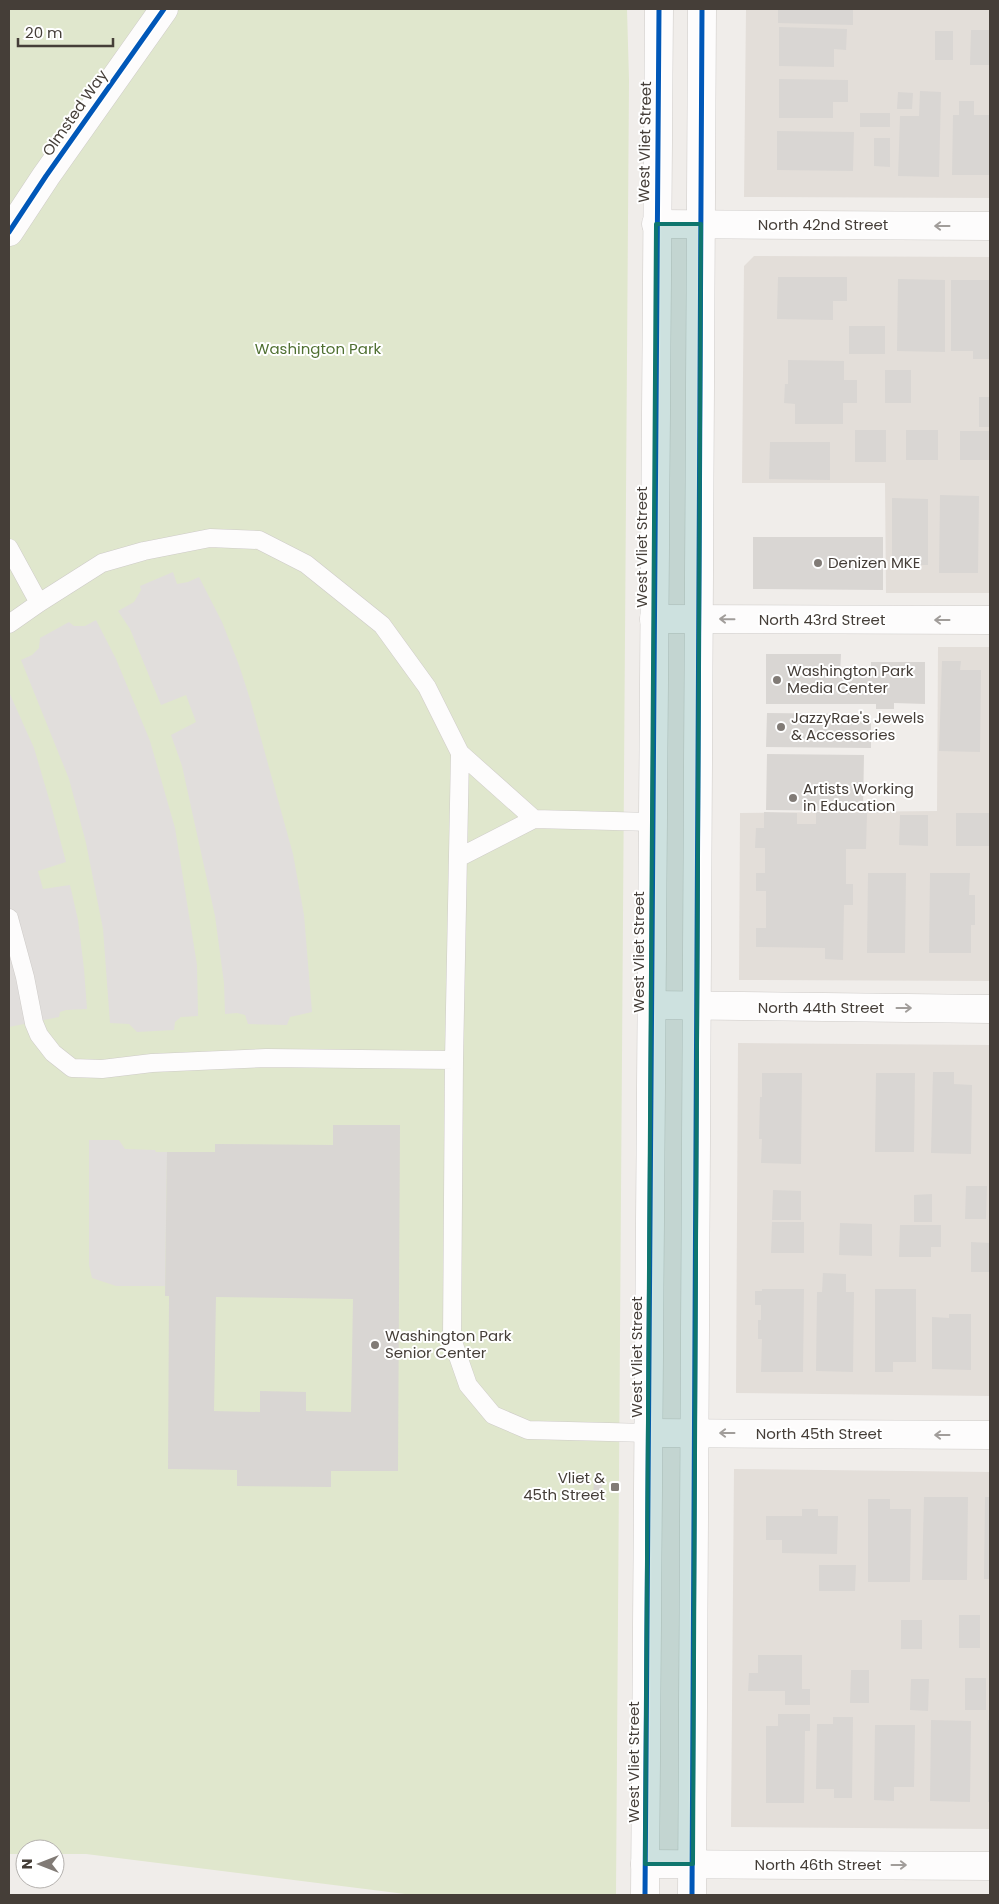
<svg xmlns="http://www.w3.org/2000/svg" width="999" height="1904" font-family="Poppins,sans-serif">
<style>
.residential{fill:#e3ded9}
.green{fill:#e0e7cd}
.parking{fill:#e1dedc}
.building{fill:#d9d6d3;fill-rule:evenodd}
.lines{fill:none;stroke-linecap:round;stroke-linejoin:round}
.service-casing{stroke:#cecbc8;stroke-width:19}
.minor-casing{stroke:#cecbc8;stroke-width:29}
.tertiary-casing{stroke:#cecbc8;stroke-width:29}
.service{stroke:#fdfcfc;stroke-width:18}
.minor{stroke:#fdfcfc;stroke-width:28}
.tertiary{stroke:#fdfcfc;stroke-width:28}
.cycleway-casing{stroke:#fff;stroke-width:8}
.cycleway{stroke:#0057b8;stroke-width:5}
.oneway{stroke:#a19d9a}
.marked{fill:#0f766e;fill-opacity:0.2;stroke:#0f766e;stroke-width:4;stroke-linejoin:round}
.poi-dot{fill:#817b76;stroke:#fff;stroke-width:2}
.labels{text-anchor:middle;stroke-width:4;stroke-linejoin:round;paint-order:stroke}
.street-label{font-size:15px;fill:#453e38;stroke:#fff}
.park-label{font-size:15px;fill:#507032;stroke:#fff}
.poi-label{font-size:15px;fill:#453e38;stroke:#fff;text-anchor:start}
</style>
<rect width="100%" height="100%" fill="#f0edea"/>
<!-- residential -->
<path class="residential" d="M746 9H990V198L744 197Z
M754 256 990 257V593H886L885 483H742L744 266Z
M938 647H990V981L739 980 740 813 937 811Z
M738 1043 990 1045V1396L736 1393Z
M734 1469 990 1472V1829L731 1827Z"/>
<!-- green -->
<path class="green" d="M9 9H627L629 80 616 1895H413L86 1854H55V1849H25V1854H9Z"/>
<!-- parking -->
<path class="parking" d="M173 572 177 584 188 582 199 577 222 622 239 665 250 699 293 854 304 915 312 1012 290 1017 287 1025 248 1024 245 1015 237 1013 225 1014 224 983 215 916 182 766 171 735 196 722 186 695 161 705 130 629 118 611 134 602 141 590 140 586Z
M96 620 116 659 150 741 175 828 197 965 198 1016 181 1017 175 1022 174 1030 137 1032 129 1024 110 1023 103 929 86 843 69 779 21 660 32 655 39 648 40 638 69 622 74 626H85Z
M9 692 34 748 52 809 66 862 38 871 43 889 70 885 78 920 84 969 87 1009 66 1010 60 1012 59 1017 9 1027Z
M89 1140H119L125 1149 155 1150 156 1152H167L165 1286H116L92 1278 89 1265Z"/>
<!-- building -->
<path class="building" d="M778 9H853V25L778 23Z
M779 27 847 29 846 50 834 49V67L779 66Z
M971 30H990V65H970Z
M935 31H953V60H935Z
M779 79 848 80V102H833V118H779Z
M920 91 941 92 939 177 898 176 900 116H919Z
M898 92 913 93 912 109H897Z
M959 101H974V115H990V175H952L953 115H959Z
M860 113H890V127H860Z
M777 131 854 132 853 171 777 170Z
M874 138H890V167L874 166Z
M778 277H847V301H833V320L777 319Z
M898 279 945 280V352L897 351Z
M951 280H990V359H973V351H951Z
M849 326H885V354H849Z
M788 360 844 361V380H857V403H843V424H795V404L784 403 785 384H788Z
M885 370H911V403H885Z
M979 397H990V427H979Z
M855 430H886V462H855Z
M906 430H938V460H906Z
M960 431H990V460H960Z
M770 442H830V480L769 479Z
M940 495 979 496 978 573H939Z
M892 498 928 499V565H892Z
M753 537H883V590L753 589Z
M766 654H841L840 675H871V662H925V704L894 703V709H876V704H766Z
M942 661H961L960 670H981L980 752 939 751Z
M767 713 856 714V716H871V748L766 747Z
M767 754 864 755 863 811 766 810Z
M764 812 797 813V824H816V812L867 813 866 849H846V884H853V905H844L843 960 825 959V948L756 947V928H766V891H756V873H765V848H755L756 828H764Z
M956 813H990V846H956Z
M900 815H928V846L899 845Z
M868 873H906L905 953H867Z
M930 873H970L969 895H975V925H971V953H929Z
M933 1072H954V1084L972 1085 971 1154 931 1153Z
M762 1073H802L801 1164 761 1163 762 1139H759L760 1097H762Z
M876 1073H915L914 1152H875Z
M333 1125H400L398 1471H331V1487L237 1486V1470L168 1469 169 1296H165L167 1152H215V1144L333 1145ZM216 1297 353 1299 351 1412 306 1411V1392L260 1391V1412L214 1411Z
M966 1186H987L986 1219H965Z
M773 1190 801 1191V1220H772Z
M932 1194V1222H914V1195Z
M772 1222H804V1253H771Z
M840 1223 872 1224V1256L839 1255Z
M900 1225H941V1247H931V1257H899Z
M971 1242 990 1243 989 1272H971Z
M823 1273 846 1274V1292H854L853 1372 816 1371 817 1292H822Z
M762 1289H804L803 1372H761L762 1339H758V1320H761V1305H755V1291H762Z
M875 1289H916V1362H893V1372H875Z
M949 1314H971V1370L932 1369V1317L949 1318Z
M594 1479 602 1480 601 1502 593 1501Z
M924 1497H968L967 1580H922Z
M985 1497H990V1579H984Z
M868 1499H890V1509H911L910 1582H868Z
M802 1509H818V1516H838L837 1554 782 1553V1540H766V1516H802Z
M819 1565H856L855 1591H819Z
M959 1615H980V1648H959Z
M901 1620H922V1649H901Z
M758 1655H802V1689H810V1705H785V1691H748L749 1673H758Z
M851 1670H869V1703H850Z
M965 1678H986V1710H965Z
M911 1679H929L928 1711 910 1710Z
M778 1714H810V1731H805L804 1803H766V1726H778Z
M833 1717H853L852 1798H834V1789H816L817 1724H833Z
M931 1720 971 1721 970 1802 930 1801Z
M988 1720H990V1802H988Z
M875 1725H915L914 1787H894V1801L874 1800Z"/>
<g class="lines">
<!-- service casing -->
<g class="service-casing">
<path id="service" d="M9 548 39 603 102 563 144 551 210 538 259 540 306 564 382 625 427 687 460 753 454 1060 452 1339 468 1385 493 1415 528 1430 649 1433
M9 624 39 603
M460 753 534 819
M458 858 534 819 653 822
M9 918 25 977 34 1023 39 1035 53 1053 72 1068 102 1069 152 1063 266 1058 454 1060"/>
</g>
<!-- minor casing -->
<g class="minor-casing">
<path id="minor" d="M656 224 990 226
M654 619 990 620
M651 1005 990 1009
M649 1433 990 1435
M645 1864 990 1866"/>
</g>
<!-- tertiary casing -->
<g class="tertiary-casing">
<path id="tertiary" d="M9 232 46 176 164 9
M645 1895 659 9
M692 1895 702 9"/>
</g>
<!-- service -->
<use href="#service" class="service"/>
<!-- minor -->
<use href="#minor" class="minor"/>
<!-- tertiary -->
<use href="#tertiary" class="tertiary"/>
<!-- cycleway casing -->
<g class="cycleway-casing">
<path id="cycleway" d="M9 232 46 176 164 9
M645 1895 659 9
M692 1895 702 9"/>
</g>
<!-- cycleway -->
<use href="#cycleway" class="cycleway"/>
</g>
<!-- one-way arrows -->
<defs><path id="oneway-shaft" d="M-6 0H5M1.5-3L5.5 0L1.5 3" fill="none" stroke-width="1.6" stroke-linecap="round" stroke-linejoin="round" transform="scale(1.25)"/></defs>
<g class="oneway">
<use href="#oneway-shaft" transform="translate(942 226) rotate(-180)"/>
<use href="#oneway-shaft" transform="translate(727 619) rotate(-179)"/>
<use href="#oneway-shaft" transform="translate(942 620) rotate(-180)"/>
<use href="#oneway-shaft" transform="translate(904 1008)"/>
<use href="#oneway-shaft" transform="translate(727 1433) rotate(180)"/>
<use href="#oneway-shaft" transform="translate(942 1435) rotate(-180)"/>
<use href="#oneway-shaft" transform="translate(899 1865)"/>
</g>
<!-- marked area -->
<path class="marked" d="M656 224H701L693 1864H645Z"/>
<!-- markers -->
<g class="poi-dot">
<circle cx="818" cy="563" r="5"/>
<circle cx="777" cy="680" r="5"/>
<circle cx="781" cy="727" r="5"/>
<circle cx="793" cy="798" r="5"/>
<circle cx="375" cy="1345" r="5"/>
<rect x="610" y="1482" width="10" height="10" rx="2.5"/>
</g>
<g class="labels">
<!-- street labels -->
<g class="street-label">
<text transform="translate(75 113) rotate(-55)" y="5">Olmsted Way</text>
<text transform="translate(645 142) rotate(-89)" y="5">West Vliet Street</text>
<text x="823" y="230">North 42nd Street</text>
<text transform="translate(642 547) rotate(-90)" y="5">West Vliet Street</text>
<text x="822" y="625">North 43rd Street</text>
<text transform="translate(639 952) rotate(-90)" y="5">West Vliet Street</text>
<text x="821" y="1013">North 44th Street</text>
<text transform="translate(637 1357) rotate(-90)" y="5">West Vliet Street</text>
<text x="819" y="1439">North 45th Street</text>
<text transform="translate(634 1762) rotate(-90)" y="5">West Vliet Street</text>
<text x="818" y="1870">North 46th Street</text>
</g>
<!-- park labels -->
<g class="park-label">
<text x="318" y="354">Washington Park</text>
</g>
<!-- poi labels -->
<g class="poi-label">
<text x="828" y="568">Denizen MKE</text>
<text x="787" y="676">Washington Park<tspan x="787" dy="17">Media Center</tspan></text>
<text x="791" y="723">JazzyRae's Jewels<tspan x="791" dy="17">&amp; Accessories</tspan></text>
<text x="803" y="794">Artists Working<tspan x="803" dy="17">in Education</tspan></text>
<text x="385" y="1341">Washington Park<tspan x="385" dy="17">Senior Center</tspan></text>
<text x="605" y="1483" text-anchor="end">Vliet &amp;<tspan x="605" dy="17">45th Street</tspan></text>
</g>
</g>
<!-- border -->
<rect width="999" height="1904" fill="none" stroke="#453e38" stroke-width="20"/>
<!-- north arrow -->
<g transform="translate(40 1864) rotate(270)"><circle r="24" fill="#ffffff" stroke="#b5b2af"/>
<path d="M0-4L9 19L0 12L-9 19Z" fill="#817b76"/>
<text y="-8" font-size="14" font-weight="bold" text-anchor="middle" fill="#453e38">N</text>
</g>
<!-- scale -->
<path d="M18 38v8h95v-8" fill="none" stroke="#453e38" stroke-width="2.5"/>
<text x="25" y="38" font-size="15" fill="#453e38" stroke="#ffffff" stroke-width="4" paint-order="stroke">20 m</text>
</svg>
